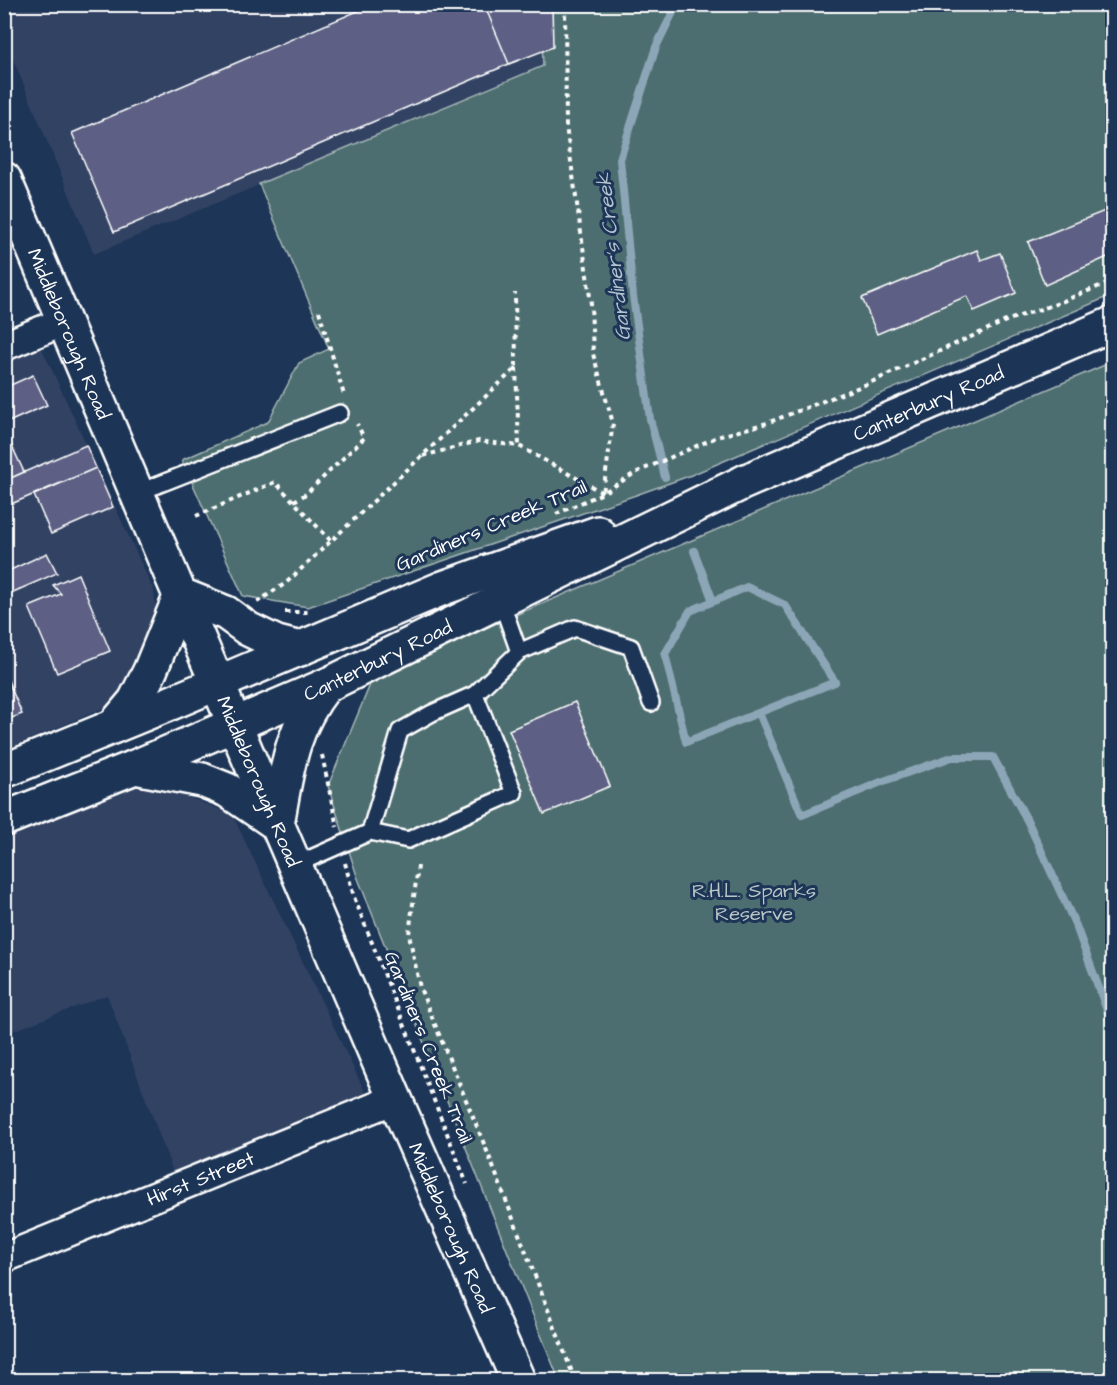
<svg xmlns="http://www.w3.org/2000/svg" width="1117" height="1385" font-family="'Architects Daughter',sans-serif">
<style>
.built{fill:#304264}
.green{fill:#4d6e6f;stroke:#a6b6b7;stroke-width:1.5}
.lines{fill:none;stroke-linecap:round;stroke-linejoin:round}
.stream{stroke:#8ca6b7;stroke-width:8}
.building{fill:#5d6084;stroke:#fff;stroke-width:1.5}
.service-casing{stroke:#fff;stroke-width:20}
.minor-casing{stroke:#fff;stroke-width:33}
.primary-casing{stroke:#fff;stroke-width:38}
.path{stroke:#fff;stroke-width:4;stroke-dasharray:4.5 4.5;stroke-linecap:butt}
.service{stroke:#1d3557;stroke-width:15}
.minor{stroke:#1d3557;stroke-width:28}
.primary{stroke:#1d3557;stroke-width:33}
.labels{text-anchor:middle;stroke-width:6;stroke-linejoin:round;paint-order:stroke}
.street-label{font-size:20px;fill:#fff;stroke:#1d3557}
.park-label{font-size:20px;fill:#b8c5c5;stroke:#1d3557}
.water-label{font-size:21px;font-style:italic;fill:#b3c3cf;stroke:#1d3557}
</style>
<rect width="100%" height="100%" fill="#1d3557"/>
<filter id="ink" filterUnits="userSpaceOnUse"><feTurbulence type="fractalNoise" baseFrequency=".0167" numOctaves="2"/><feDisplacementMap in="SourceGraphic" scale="12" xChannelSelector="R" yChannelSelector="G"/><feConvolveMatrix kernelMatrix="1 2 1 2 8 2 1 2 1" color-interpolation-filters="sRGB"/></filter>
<g filter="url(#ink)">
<!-- built -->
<path class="built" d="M4 5H541L544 66 94 254 5 40Z
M40 344 154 591 158 634 117 702 5 750V358Z
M138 778 232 814 377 1117 182 1196 107 995 5 1034V835Z"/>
<!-- green -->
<path class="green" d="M541 5H1112V295L689 476 636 495 308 607 243 596 182 460 268 422 299 363 329 349 259 184 543 66Z
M1112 362V1380H559L357 876 328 786 374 675Z"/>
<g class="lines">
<!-- stream -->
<path class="stream" d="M665 477 650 419 633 296 620 159 656 47 677 4
M694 551 713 601
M747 587 785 605 835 682 686 742 665 654 690 611Z
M759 713 802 815 881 782 952 757H993L1028 822 1076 926 1112 1024"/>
</g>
<!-- building -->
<path class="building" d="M374 4H484L509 64 114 232 72 133Z
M484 4H552L553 47 509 64Z
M1112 208V255L1045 285 1028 242Z
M977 250 981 260 1000 253 1016 293 974 311 967 296 877 334 862 298Z
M33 375 47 405 4 424V388Z
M4 429 24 472 4 481Z
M86 445 96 468 4 507V481Z
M96 468 113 507 51 534 34 495Z
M47 553 57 573 4 596V573Z
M78 574 110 651 57 673 29 607 61 594 53 585Z
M4 671 22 714 4 721Z
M575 702 610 786 544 814 509 730Z"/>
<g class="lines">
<!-- service casing -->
<g class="service-casing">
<path id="service" d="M137 493 340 413
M501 601 519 652
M370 832 400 731 432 713 475 694 519 652 575 628 631 647 651 703
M295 865 370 832 408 840 514 793 475 694"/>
</g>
<!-- minor casing -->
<g class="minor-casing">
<g id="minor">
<path d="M4 346 65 321"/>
<path id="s1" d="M4 1258 395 1099"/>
</g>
</g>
<!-- primary casing -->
<g class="primary-casing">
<g id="primary">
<path id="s2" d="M4 179 248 756 395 1099 518 1380"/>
<path d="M181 595 226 613 248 629 277 643 300 649"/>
<path d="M114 726 135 701 150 671 181 595"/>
<path d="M135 767 202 780 227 790 277 824C287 770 290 731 325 686"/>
<path d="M4 771 166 705 443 588 598 533"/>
<path id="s3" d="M4 819 135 767 325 686 744 482 1112 324"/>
</g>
</g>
<!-- path -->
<path class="path" d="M319 311 344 395
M516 368 519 446
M423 456 479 441 519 446 603 493 635 473 717 437 767 423 867 384 1008 320 1056 304 1112 281
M294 501 306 494 364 438 357 424
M556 514 603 493 613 423 593 354 591 304 566 126 565 4
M196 516 275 482 331 541
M257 602 286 583 516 368 515 293
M285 612H308
M322 755 337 827
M345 863 354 897 467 1184
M418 866 409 934 420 988 489 1156 575 1380"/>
<!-- service -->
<use href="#service" class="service"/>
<!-- minor -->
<use href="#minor" class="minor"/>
<!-- primary -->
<use href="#primary" class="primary"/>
</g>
</g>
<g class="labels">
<!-- street labels -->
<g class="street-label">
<text dy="7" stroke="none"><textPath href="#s2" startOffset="168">Middleborough Road</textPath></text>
<text dy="7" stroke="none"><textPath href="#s3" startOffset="1014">Canterbury Road</textPath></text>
<text transform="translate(491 525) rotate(-23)" y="7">Gardiners Creek Trail</text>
<text dy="7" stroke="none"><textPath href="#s3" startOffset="406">Canterbury Road</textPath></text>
<text dy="7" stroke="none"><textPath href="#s2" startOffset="654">Middleborough Road</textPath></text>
<text transform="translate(429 1047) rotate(68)" y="7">Gardiners Creek Trail</text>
<text dy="7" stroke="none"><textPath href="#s1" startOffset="212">Hirst Street</textPath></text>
<text dy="7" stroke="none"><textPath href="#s2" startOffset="1140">Middleborough Road</textPath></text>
</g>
<!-- park labels -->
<g class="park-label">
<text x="754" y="897">R.H.L. Sparks<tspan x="754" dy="23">Reserve</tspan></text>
</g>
<!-- water labels -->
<g class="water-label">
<text transform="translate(613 257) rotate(-97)" y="7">Gardiner's Creek</text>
</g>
</g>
<!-- margin -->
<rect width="1117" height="1385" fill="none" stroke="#1d3557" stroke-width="24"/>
<rect x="12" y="12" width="1093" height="1361" fill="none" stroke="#fff" stroke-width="2" filter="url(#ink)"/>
</svg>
